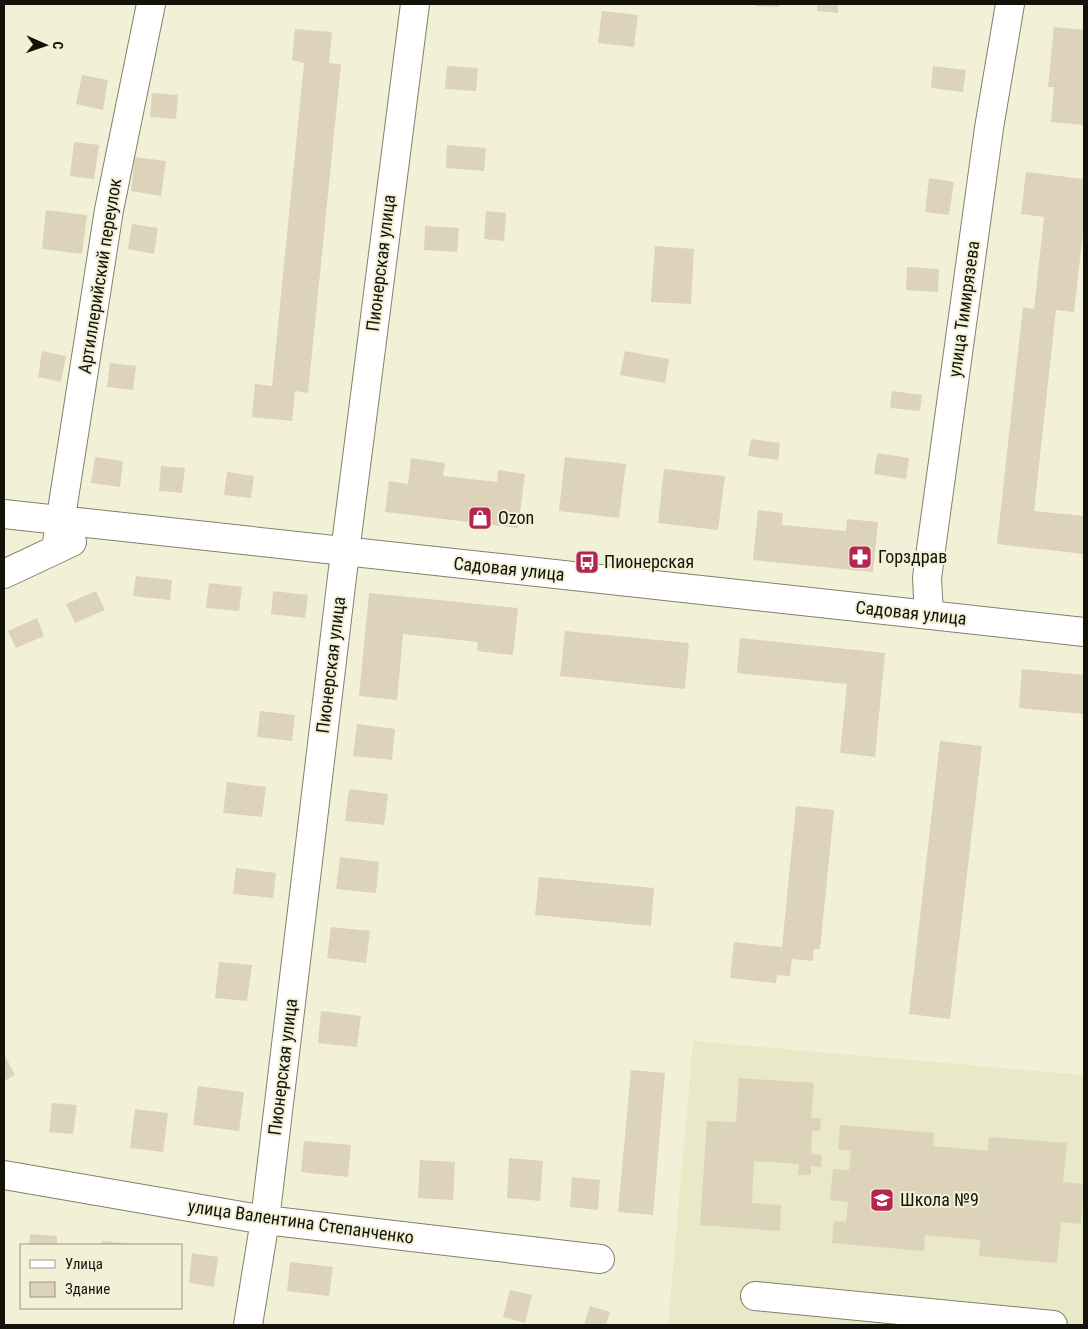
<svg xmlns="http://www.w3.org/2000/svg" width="1088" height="1329" font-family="'Roboto Condensed',sans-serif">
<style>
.built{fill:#eae9c7}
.building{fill:#ddd2ba}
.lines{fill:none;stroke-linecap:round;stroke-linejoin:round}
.minor-casing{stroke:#828169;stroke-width:30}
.minor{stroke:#fff;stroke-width:28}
.labels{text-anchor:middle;stroke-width:4;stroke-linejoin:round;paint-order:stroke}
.street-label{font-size:18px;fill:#14130a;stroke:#f2f1d7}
.poi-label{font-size:18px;fill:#14130a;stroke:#f2f1d7;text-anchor:start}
</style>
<rect width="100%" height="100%" fill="#f2f1d7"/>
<!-- built -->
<path class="built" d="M693 1041 1084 1075V1325H668Z"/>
<!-- building -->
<path class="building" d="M756 4H779V7L755 6Z
M817 4H838V13L817 11Z
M602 11 638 15 634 47 598 43Z
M1054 27 1084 30V125L1051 122 1054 87H1048Z
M295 29 332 32 329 63 341 64 308 393 295 391 292 421 252 417 255 384 272 386 304 63 292 60Z
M447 66 478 68 476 91 445 89Z
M933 66 966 70 963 92 931 88Z
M82 75 108 80 103 110 76 104Z
M152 93 178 95 176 119 150 117Z
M74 142 99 145 94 179 70 176Z
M447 145 486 148 484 171 446 168Z
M135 157 166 161 161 196 131 191Z
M1026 172 1084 179V223L1074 312 1056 310 1034 511 1084 516V554L997 544 1023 307 1034 309 1044 217 1021 214Z
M929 178 954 182 949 215 925 212Z
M46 210 87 215 82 254 42 249Z
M486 211 506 213 504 241 484 239Z
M132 224 158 228 154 254 128 249Z
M425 226 459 228 457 252 424 250Z
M655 246 694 249 691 304 651 302Z
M907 267 939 269 938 292 906 290Z
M42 351 66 356 61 382 38 377Z
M625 351 669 359 665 383 620 375Z
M110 363 136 366 133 390 107 387Z
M892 391 922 395 920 411 890 408Z
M751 439 780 443 778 460 748 456Z
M877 453 909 458 906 479 874 474Z
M95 457 123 461 120 487 91 483Z
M565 457 626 464 619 518 559 511Z
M411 458 445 463 443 476 497 482 498 470 525 474 518 528 385 512 389 481 408 484Z
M161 466 185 468 182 493 159 491Z
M664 469 725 476 718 530 658 523Z
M227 472 254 476 251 498 224 495Z
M758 510 783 513 782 525 846 531 847 519 878 522 873 572 753 560Z
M136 576 172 580 170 600 133 596Z
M209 583 242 587 239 611 206 608Z
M96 591 105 610 75 623 66 604Z
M273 591 308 595 305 618 271 614Z
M369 593 518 608 513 655 477 651 478 642 403 634 397 700 359 696Z
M37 618 44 636 16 648 8 631Z
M565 631 689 643 685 689 560 676Z
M740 638 885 653 875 757 840 753 847 684 737 673Z
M1022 669 1084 675V714L1019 708Z
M260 711 295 715 292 741 257 737Z
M357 724 395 729 392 760 353 756Z
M940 741 982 746 950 1019 909 1014Z
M227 782 266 787 262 817 223 813Z
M349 789 388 794 384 825 345 821Z
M796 806 834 810 820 949H814L813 961 792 959 790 976 777 975 776 983 730 978 734 942 782 947Z
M340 857 379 862 376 893 336 889Z
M236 868 276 873 273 898 233 894Z
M539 877 654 888 651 926 535 915Z
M331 927 370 931 366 963 327 958Z
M219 962 252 965 247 1001 215 998Z
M321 1011 361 1016 357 1047 318 1043Z
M4 1054 15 1075 4 1081Z
M631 1070 665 1073 653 1215 618 1212Z
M739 1078 814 1083 811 1118H821L820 1131H812L811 1154 822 1155 821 1167 811 1166V1175H798L799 1164 754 1161 752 1203 781 1205 780 1231 700 1225 707 1121 736 1122Z
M198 1086 244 1092 239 1131 193 1125Z
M52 1103 77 1105 73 1134 49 1132Z
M135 1109 168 1113 163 1152 130 1148Z
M840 1125 934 1133 933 1146 988 1151 989 1137 1067 1143 1063 1182 1084 1184 1081 1224 1061 1222 1057 1263 979 1256 980 1240 925 1235 924 1251 832 1243 834 1221 846 1222 848 1202 830 1200 833 1169 849 1170 851 1151 838 1149Z
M304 1141 351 1145 348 1177 301 1172Z
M509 1158 543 1161 540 1201 507 1198Z
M420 1160 455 1162 453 1200 418 1198Z
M572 1177 600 1180 598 1210 570 1207Z
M30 1234 57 1236V1245H29Z
M102 1241 132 1244 131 1245H101Z
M192 1253 218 1257 214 1287 189 1283Z
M290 1262 333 1267 329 1296 287 1291Z
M510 1290 532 1295 525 1323 503 1317Z
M590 1306 610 1312 606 1325H584Z"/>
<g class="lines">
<!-- minor casing -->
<g class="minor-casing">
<path id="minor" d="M4 514C364 552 724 593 1084 632
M56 549 109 210 151 4
M4 574 72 542
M929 615 927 578 989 128 1010 4
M4 1175 265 1220 600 1259
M755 1296 1053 1325
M248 1325 265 1220 345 552 415 4"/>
</g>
<!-- minor -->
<use href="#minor" class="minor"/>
</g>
<!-- icons -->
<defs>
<g id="shop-square" transform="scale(1.25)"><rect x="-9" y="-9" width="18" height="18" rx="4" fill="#b52551" stroke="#f2f1d7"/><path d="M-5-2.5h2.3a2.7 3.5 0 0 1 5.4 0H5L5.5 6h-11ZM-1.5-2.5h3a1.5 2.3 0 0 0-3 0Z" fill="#fff"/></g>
<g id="pharmacy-square" transform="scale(1.25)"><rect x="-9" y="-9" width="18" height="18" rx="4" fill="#b52551" stroke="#f2f1d7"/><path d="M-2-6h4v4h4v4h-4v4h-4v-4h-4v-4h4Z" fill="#fff"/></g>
<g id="bus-square" transform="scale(1.25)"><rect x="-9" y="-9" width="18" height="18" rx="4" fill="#b52551" stroke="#f2f1d7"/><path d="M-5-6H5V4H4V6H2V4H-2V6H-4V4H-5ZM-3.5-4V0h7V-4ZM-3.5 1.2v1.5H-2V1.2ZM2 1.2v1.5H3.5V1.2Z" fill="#fff"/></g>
<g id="school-square" transform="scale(1.25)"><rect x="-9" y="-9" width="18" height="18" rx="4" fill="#b52551" stroke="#f2f1d7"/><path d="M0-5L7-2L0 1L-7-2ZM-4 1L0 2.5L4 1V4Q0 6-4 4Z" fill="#fff"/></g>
</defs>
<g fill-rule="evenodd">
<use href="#shop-square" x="480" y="518"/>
<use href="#pharmacy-square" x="860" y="557"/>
<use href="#bus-square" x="587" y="562"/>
<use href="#school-square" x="882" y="1200"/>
</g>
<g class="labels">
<!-- street labels -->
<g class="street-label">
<text transform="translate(381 263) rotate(-83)" y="6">Пионерская улица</text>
<text transform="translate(100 276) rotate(-81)" y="6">Артиллерийский переулок</text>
<text transform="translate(964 309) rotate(-82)" y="6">улица Тимирязева</text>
<text transform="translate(509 569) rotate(6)" y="6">Садовая улица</text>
<text transform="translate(911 613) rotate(6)" y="6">Садовая улица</text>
<text transform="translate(331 665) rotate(-83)" y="6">Пионерская улица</text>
<text transform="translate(283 1067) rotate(-83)" y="6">Пионерская улица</text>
<text transform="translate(301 1222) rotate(8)" y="6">улица Валентина Степанченко</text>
</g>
<!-- poi labels -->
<g class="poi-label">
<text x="498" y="524">Ozon</text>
<text x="878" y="563">Горздрав</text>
<text x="604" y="568">Пионерская</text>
<text x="900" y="1206">Школа №9</text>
</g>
</g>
<!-- border -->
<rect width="1088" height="1329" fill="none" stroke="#14130a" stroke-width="10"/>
<!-- legend -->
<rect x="20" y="1244" width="162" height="65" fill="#f2f1d7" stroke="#999885"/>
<rect x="30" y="1260" width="25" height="8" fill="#ffffff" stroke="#999885"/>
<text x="65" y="1269" font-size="15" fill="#14130a">Улица</text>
<rect x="30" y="1282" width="25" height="15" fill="#ddd2ba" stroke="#999885"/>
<text x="65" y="1294" font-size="15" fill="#14130a">Здание</text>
<!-- north arrow -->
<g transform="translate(45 45) rotate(92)" stroke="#f2f1d7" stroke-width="4" paint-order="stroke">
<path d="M0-4L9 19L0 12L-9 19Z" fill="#14130a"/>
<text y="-8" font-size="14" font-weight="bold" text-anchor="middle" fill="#14130a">С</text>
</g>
</svg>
